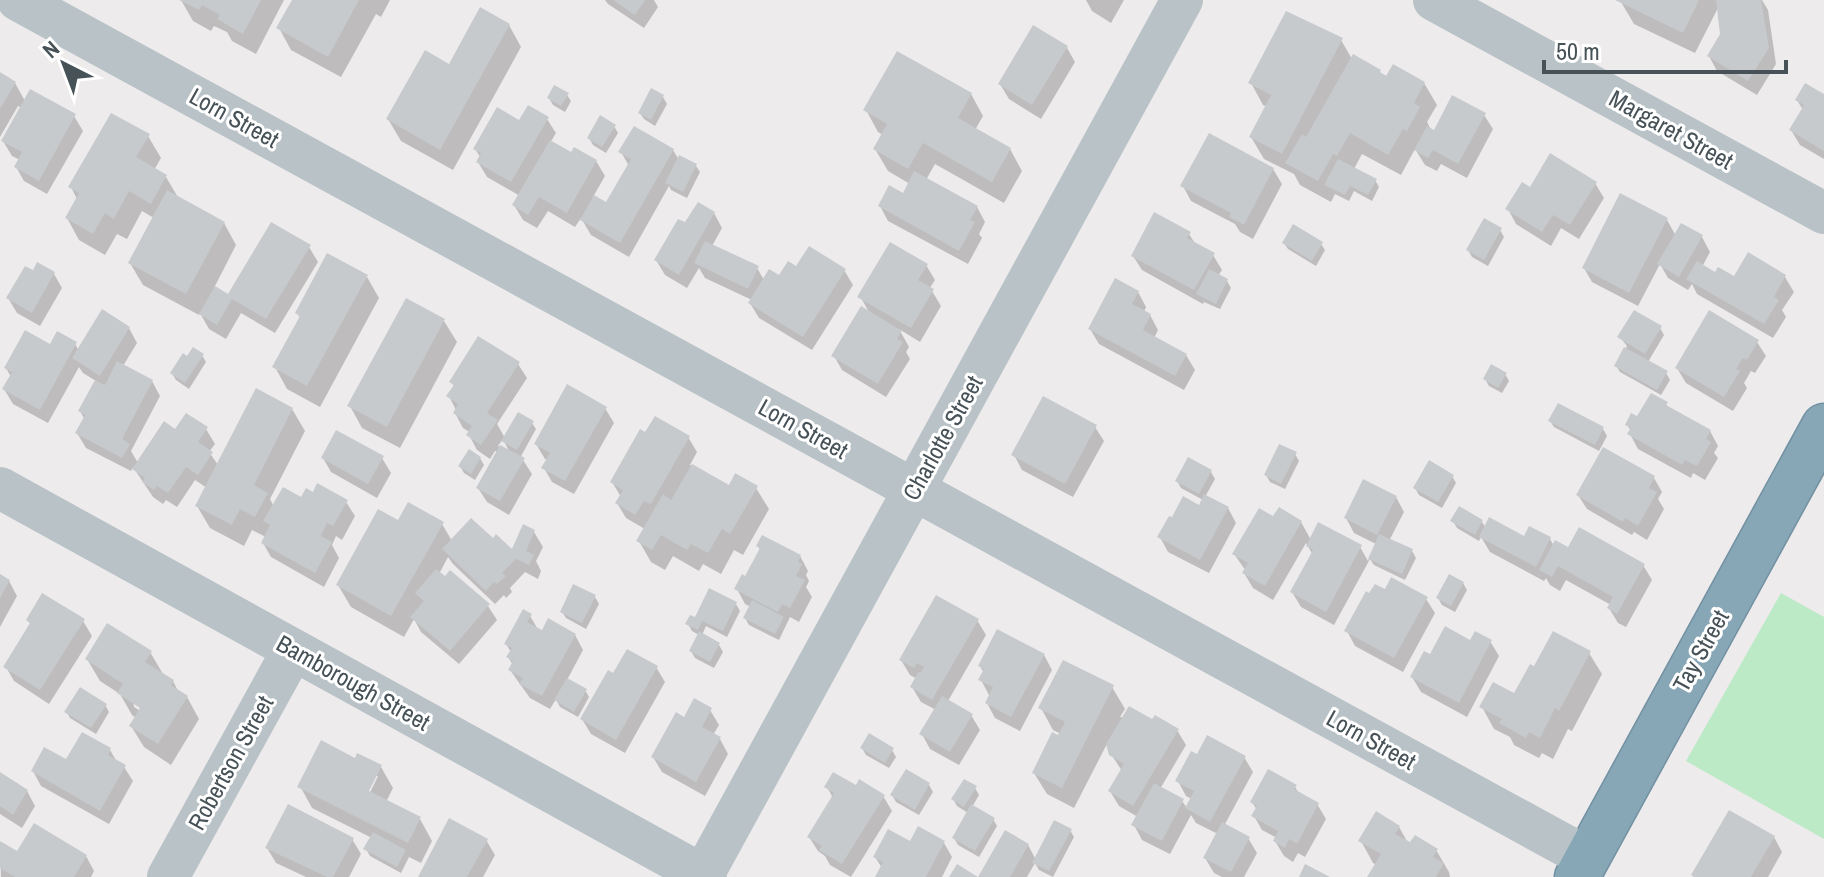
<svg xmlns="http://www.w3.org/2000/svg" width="1824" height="877" font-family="'Archivo Narrow',sans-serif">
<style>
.green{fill:#bce9c6}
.shadow{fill:#0003;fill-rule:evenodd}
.building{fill:#c6cacd}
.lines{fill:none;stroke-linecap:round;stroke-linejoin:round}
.highway-casing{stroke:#7291a2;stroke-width:47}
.minor{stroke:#b8c2c7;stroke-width:42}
.highway{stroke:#87a6b6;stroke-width:44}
.labels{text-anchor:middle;stroke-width:6;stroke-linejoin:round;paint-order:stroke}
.street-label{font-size:24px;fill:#465257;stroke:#fff}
</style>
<rect width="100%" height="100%" fill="#eeebec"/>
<!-- green -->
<path class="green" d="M1781 593 1824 617V839L1686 761Z"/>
<!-- shadow -->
<path class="shadow" d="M181 0H284L256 54 232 41 227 32 214 26 211 31 193 21Z
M294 0H390L381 17 376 14 341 77 291 50 279 28Z
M605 0H654L658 7 644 28 608 4Z
M1086 0H1124L1111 23 1092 11Z
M1622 0H1762L1768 10 1776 64 1757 95 1717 71 1709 56 1722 35 1719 6 1695 53 1634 24 1621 2Z
M509 25 521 47 453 170 401 141 388 119 450 66Z
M1341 40 1352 59 1382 75 1424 83 1437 105 1427 122 1431 130 1435 133 1484 115 1493 129 1467 178 1441 164 1437 171 1425 165 1415 149 1401 175 1362 154 1354 169 1375 180 1379 187 1372 201 1354 191 1349 201 1335 194 1331 202 1300 185 1294 174 1264 159 1251 137 1267 107 1263 105 1251 83Z
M1067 48 1075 62 1041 119 1009 99 1000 84Z
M0 74 15 83 25 101 74 116 83 131 47 194 24 181 16 167 20 160 12 156 3 141 22 108 18 106 0 137Z
M971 94 983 116 975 130 1010 149 1022 171 1004 203 935 164 926 180 977 207 985 222 979 234 982 238 968 264 888 221 880 206 904 196 910 184 888 171 875 149 883 135 878 132 866 110Z
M567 95 571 101 565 112 553 105 549 98Z
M1824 96V159L1800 145 1791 130 1803 110 1797 100Z
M663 97 667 104 655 126 644 119 640 113Z
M547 119 556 133 550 143 571 155 596 161 605 176 593 197 607 205 629 166 621 152 673 150 679 160 696 166 700 172 687 198 671 190 669 186 629 257 591 235 581 218 575 227 548 211 537 228 523 220 514 205 520 196 487 177 478 162 481 158 475 149 520 122Z
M614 126 618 133 606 153 593 145 589 138Z
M148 136 161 158 154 170 166 177 179 199 224 223 236 245 214 288 229 297 309 247 318 262 275 333 241 313 226 339 209 329 200 313 199 315 143 285 130 263 154 218 142 211 127 239 117 234 105 255 79 240 67 218 77 199 71 187Z
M1273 169 1282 184 1253 239 1240 232 1235 224 1191 201 1183 186Z
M1595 183 1604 198 1579 239 1561 228 1551 246 1516 224 1508 209Z
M714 213 722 228 712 246 757 268 764 280 780 278 797 269 844 270 853 285 812 350 759 318 750 303 752 300 705 278 699 268 687 288 665 275 656 260 686 225Z
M1667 220 1676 236 1702 237 1710 252 1702 267 1716 275 1735 279 1748 255 1785 277 1794 292 1782 310 1786 317 1773 338 1697 294 1692 284 1688 290 1668 278 1660 264 1638 306 1592 282 1584 268Z
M1500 230 1504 237 1488 266 1472 257 1468 250Z
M1189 234 1196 245 1213 255 1222 270 1218 276 1227 281 1231 288 1220 309 1204 302 1203 304 1142 270 1133 256Z
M1284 243 1321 244 1325 250 1316 266 1288 249Z
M926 265 935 280 929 289 932 291 941 306 920 342 899 329 909 347 906 352 910 359 886 397 842 370 834 356 870 314 860 296Z
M33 273 54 274 62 288 40 326 17 313 8 298Z
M367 277 379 298 320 407 287 389 275 367 301 319 297 313Z
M1138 292 1146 307 1144 312 1150 315 1158 330 1154 338 1186 355 1195 370 1184 390 1099 344 1090 329Z
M444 321 457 342 400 448 362 428 350 406Z
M129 328 137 343 123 366 152 381 160 396 131 451 138 463 176 432 206 429 215 444 209 452 218 465 292 409 305 431 270 499 274 507 301 500 346 502 355 516 342 540 336 536 332 545 339 558 324 587 271 557 263 543 266 537 252 530 244 546 210 528 197 506 207 488 195 480 177 507 166 500 163 504 153 497 133 467 131 471 86 448 77 433 85 420 80 411 96 381 83 373 79 367 48 423 13 404 4 389 11 377 6 368 51 346 75 344 79 351Z
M1660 328 1664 335 1648 362 1666 373 1670 380 1661 395 1620 372 1616 366 1627 346 1620 337Z
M1757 342 1766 356 1755 373 1751 371 1744 383 1747 388 1733 411 1686 383 1677 368Z
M202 355 206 362 189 389 176 380 172 373 188 358Z
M518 364 527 378 497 424 505 438 532 423 536 429 520 458 523 460 532 474 509 515 487 502 478 488 498 452 495 451 490 459 477 450 469 435 471 433 463 428 455 413 456 410 449 396 455 387 451 382ZM503 439 510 453 498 446Z
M1505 374 1509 381 1502 393 1489 386 1485 379Z
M1666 404 1669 409 1710 431 1718 446 1714 453 1718 458 1705 480 1693 473 1691 478 1638 449 1630 434 1631 431 1627 425Z
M605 408 614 423 574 494 552 482 544 468 548 461 545 459 536 444Z
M1550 421 1603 429 1607 436 1599 451 1554 427Z
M1095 427 1104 441 1073 497 1022 470 1014 455Z
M688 437 697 452 690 465 730 487 756 488 769 509 743 555 734 550 721 574 703 564 699 571 673 556 665 570 651 562 639 541 645 529 626 518 617 503 621 497 612 482Z
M1295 454 1299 461 1285 489 1270 482 1266 475Z
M323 458H382L391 473 377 498 331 472Z
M480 458 484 465 475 480 464 473 460 466Z
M1211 472 1215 479 1205 497 1228 508 1236 523 1209 573 1168 552 1160 537 1199 508 1203 500 1181 488 1177 481Z
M1452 476 1456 483 1442 508 1419 495 1415 488Z
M1654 478 1662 492 1658 499 1664 509 1647 540 1634 532 1632 535 1587 509 1578 495Z
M1396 497 1404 512 1389 541 1412 551 1416 558 1405 580 1374 565 1370 559 1334 625 1301 607 1292 592 1313 555 1306 543 1273 600 1253 588 1244 573 1246 571 1234 554 1274 519 1301 522 1311 540 1360 547 1368 561 1376 544 1354 533 1346 518Z
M1453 521 1482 522 1486 528 1525 539H1550L1554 546 1643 565 1652 580 1626 627 1618 623 1609 608 1611 605 1566 580 1560 591 1550 585 1546 578 1544 581 1490 552 1481 537 1479 541 1457 528Z
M398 523 442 524 452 541 493 540 513 552 534 532 543 547 536 561 541 571 538 579 525 572 510 588 512 592 506 598 504 595 495 604 453 564 448 557 439 574 488 606 497 620 459 664 421 632 414 619 404 637 351 607 338 585Z
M758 546 800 556 808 571 806 575 809 581 806 587 812 597 799 622 790 617 779 640 749 625 745 618 751 607 745 604 737 589 746 579 760 550Z
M0 577 9 581 17 596 0 627Z
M1463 583 1467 590 1455 612 1442 605 1438 598Z
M1385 591 1426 599 1435 613 1403 672 1355 646 1347 631Z
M595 597 599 604 586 629 566 618 562 612Z
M736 604 740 611 727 637 706 626 702 635 719 645 723 652 714 668 695 658 691 651 699 635 692 631 688 624Z
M530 616 539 631 543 633 575 635 583 650 567 680 585 690 589 697 578 717 560 707 556 699 550 709 530 698 510 670 513 665 508 657 511 652 506 644Z
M28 620 83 621 92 636 49 704 14 681 6 667 31 625Z
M977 620 986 635 948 701 971 715 980 730 959 765 930 749 922 734 936 710 921 702 912 687 917 679 910 675 901 660Z
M1490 641 1499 656 1467 717 1421 692 1412 677 1431 657 1471 642Z
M150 652 163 674 173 681 179 693 187 697 199 719 171 765 144 747 131 726 136 718 132 715 120 694 100 681 87 659ZM133 701 147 715 134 707Z
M1589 653 1602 674 1572 731 1568 729 1553 759 1542 753 1539 758 1514 745 1510 737 1494 729 1482 707 1515 696 1535 669Z
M1044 655 1052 670 1020 731 995 718 987 703 989 695 981 680 984 673 980 666Z
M656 667 665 682 625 753 591 734 582 719Z
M1112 687 1125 709 1120 717 1152 722 1177 730 1186 745 1160 789 1182 801 1187 808 1192 799 1186 796 1178 781 1198 757H1244L1253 772 1224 826 1248 838 1257 853 1244 877H1222L1214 873 1205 858 1218 834 1196 823 1191 815 1170 854 1142 840 1134 825 1138 817 1119 806 1110 791 1122 771 1111 754 1108 742 1074 808 1047 794 1034 773 1061 734 1053 730 1041 708Z
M105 705 109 712 96 734 70 718 67 712Z
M710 710 719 725 713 735 720 739 728 754 705 796 662 772 653 757 685 720Z
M862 748 892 750 896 757 889 768 866 755Z
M110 750 117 762 124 767 133 781 109 824 41 786 33 771Z
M356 760 381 767 393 788 386 802 420 819 432 841 421 863 409 857 401 873 370 856 366 849 372 838 312 808 300 786ZM374 776H378L366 801 362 799Z
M0 775 27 791 35 806 22 828 0 814Z
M929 785 933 792 919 815 896 802 892 795Z
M827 787 856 788 883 796 892 811 851 877 830 865 825 856 818 851 809 837 833 798Z
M1295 787 1300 795 1317 804 1326 819 1305 857 1298 853 1293 862 1284 856 1275 841 1277 838 1262 830 1254 816 1257 810 1252 802Z
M975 788 979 795 972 807 993 819 997 826 979 857 958 845 954 838 968 813 957 806 953 799Z
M1399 827 1408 843 1436 850 1449 872 1450 877H1369L1377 865 1373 863 1361 841Z
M1070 830 1074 837 1053 877 1039 870 1035 863 1027 877H980L1028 845 1036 860Z
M1774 837 1782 852 1768 877H1694Z
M352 839 361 854 349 877H306L276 863 267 848Z
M486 840 495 855 483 877H421Z
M0 843 18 854 86 856 94 871 91 877H1Z
M944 843 952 857 942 877H877L882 868 875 857 910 844Z"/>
<!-- building -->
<path class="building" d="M179 0H261L243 34 217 19 220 15 202 5 199 10Z
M292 0H359L328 57 276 28Z
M613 0H645L635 15Z
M1615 0H1699L1683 33Z
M1716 0H1761L1769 48 1748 81 1707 56 1720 34Z
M480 7 510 24 440 150 386 119 425 50 449 64Z
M1286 11 1343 38 1282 154 1249 137 1271 95 1248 83Z
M1033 25 1068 46 1032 105 998 84Z
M897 51 972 93 958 118 1011 148 992 182 923 143 908 169 873 149 887 124 863 110Z
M1353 54 1381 70 1380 72 1386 76 1393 64 1425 82 1414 103 1420 107 1407 131 1403 129 1388 155 1350 133 1337 156 1333 154 1318 181 1285 163 1302 134 1306 137Z
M0 72 16 82 0 109Z
M1805 83 1824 94V151L1789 130 1804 105 1795 100Z
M554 85 569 93 561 106 547 98Z
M651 88 664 95 651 120 638 113Z
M30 89 76 114 39 181 14 167 22 152 1 141Z
M1452 95 1486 113 1458 164 1433 150 1428 158 1414 150 1427 126 1434 130Z
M528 105 549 117 511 182 476 162 481 153 473 149 497 107 519 120Z
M111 113 150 134 136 157 167 175 151 204 129 191 114 219 105 213 93 234 65 218 79 193 68 187Z
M600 115 616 125 602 147 587 138Z
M634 126 674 149 620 243 580 220 594 195 606 202 631 159 618 152Z
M1209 133 1274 168 1244 225 1229 217 1231 213 1180 186Z
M550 140 571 152 574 147 597 160 567 213 539 197 528 215 512 205Z
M1550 153 1597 182 1570 225 1553 215 1542 232 1505 209 1522 182 1530 187Z
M679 155 697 164 683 192 665 183Z
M1338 159 1377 179 1368 195 1350 186 1345 195 1324 185Z
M914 171 978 206 970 220 975 222 959 251 878 206 889 185 903 193Z
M167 190 225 222 186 294 128 263Z
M1620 193 1668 218 1629 293 1582 268Z
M698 202 715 212 679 275 654 260 678 219 685 222Z
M1154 212 1191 232 1187 238 1215 253 1194 290 1131 256Z
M1484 218 1502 228 1484 260 1466 250Z
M271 222 311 245 266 319 232 299 217 325 199 314 215 286 228 294Z
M1681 223 1703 235 1679 277 1657 264Z
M1293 224 1323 242 1312 261 1282 243Z
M705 241 759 266 748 289 694 263Z
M890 242 928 264 918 280 934 289 911 328 857 297Z
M809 246 846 269 803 337 748 303 769 269 779 275 788 261 796 266Z
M1748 252 1786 275 1774 297 1779 300 1764 324 1686 279 1697 261 1715 272 1718 267 1734 276Z
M327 253 368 275 307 386 272 367 300 316 295 313Z
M37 262 55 272 32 313 6 298 25 266 33 270Z
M1209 269 1228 279 1216 304 1196 294Z
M1115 278 1139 291 1132 304 1151 314 1143 330 1187 354 1175 376 1088 329Z
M406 298 445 319 387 427 347 406Z
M861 306 902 331 897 339 903 342 878 384 831 356Z
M102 309 130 327 100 376 72 358Z
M1634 310 1662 326 1645 354 1617 337Z
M1709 310 1759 340 1747 360 1743 358 1736 369 1740 371 1724 397 1675 368Z
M25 330 50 344 57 331 77 342 40 410 2 389 12 372 4 368Z
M478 336 520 362 487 413 498 420 481 445 466 435 472 426 453 413 458 404 446 396 454 385 449 382Z
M193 347 204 354 185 383 170 373 183 353 187 356Z
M1624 347 1668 371 1657 390 1614 366Z
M117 361 153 380 122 439 130 444 122 458 75 433 85 415 78 411 95 380 105 385Z
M1491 364 1507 373 1498 388 1483 379Z
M567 384 607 407 565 481 541 468 550 453 534 444Z
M256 388 293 408 254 485 268 493 255 517 240 509 232 525 195 506Z
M1651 393 1668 402 1666 405 1711 430 1706 439 1711 442 1697 466 1685 460 1682 465 1627 434 1631 428 1625 425 1631 413 1637 416Z
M1043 396 1097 425 1065 484 1011 455Z
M1558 403 1604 427 1595 445 1548 421Z
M518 412 534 421 517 450 501 441Z
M186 413 208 427 198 442 213 452 198 475 186 467 168 493 157 486 154 490 142 482 145 478 132 469 164 421 175 429Z
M655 416 690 436 651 504 644 501 635 515 615 503 623 490 610 482 640 429 645 432Z
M336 430 384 456 368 484 321 458Z
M1279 444 1297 452 1281 484 1264 475Z
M500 445 525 458 500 501 476 488Z
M1603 447 1655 476 1649 488 1657 492 1638 526 1625 518 1623 522 1576 495Z
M469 449 481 457 471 474 458 466Z
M1188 457 1212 470 1199 494 1175 481Z
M1429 460 1454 475 1438 502 1413 488Z
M692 464 729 485 735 473 758 486 730 534 722 529 708 553 691 544 687 550 661 535 652 550 636 541 663 494 671 500Z
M1363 479 1397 496 1377 535 1344 518Z
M317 483 348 500 333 526 327 523 321 536 332 542 315 573 261 543 270 525 263 521 283 487 301 497 306 488 313 492Z
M1204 494 1229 507 1200 560 1157 537 1169 516 1172 517 1183 496 1199 505Z
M408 502 444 522 391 616 336 585 378 509 398 520Z
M1459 506 1483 520 1475 535 1450 521Z
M1279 507 1302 521 1265 586 1242 573 1248 563 1232 554 1259 508 1273 516Z
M1489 517 1524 536 1529 526 1551 537 1536 567 1479 537Z
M471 518 493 538 496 534 512 549 523 524 535 530 526 551 534 555 529 565 516 559 502 573 506 576 497 584 494 582 486 591 442 549Z
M1318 522 1362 545 1326 612 1290 592 1313 550 1306 546Z
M1579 527 1645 564 1617 614 1607 608 1613 597 1558 566 1552 577 1539 570 1555 540 1568 547Z
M1379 534 1413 549 1402 574 1368 559Z
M762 535 801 555 798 562 802 564 796 576 805 580 790 608 782 604 778 612 734 589 742 574 745 576 760 548 756 546Z
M436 569 445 576 450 570 490 604 450 651 410 617 424 601 415 593Z
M0 574 10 580 0 598Z
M1449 574 1464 582 1451 606 1436 598Z
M1391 577 1428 597 1394 658 1344 631 1366 591 1369 593 1375 584 1385 589Z
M573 584 596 595 582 623 560 612Z
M709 588 737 602 723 631 702 621 698 630 685 624 690 615 695 617Z
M42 593 85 619 40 690 3 667 30 623 26 620Z
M936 595 979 619 932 700 910 687 918 672 920 673 924 667 917 663 914 668 899 660Z
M752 600 784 617 775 634 743 618Z
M523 609 532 614 527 622 542 630 548 618 576 634 542 696 519 684 523 678 508 670 513 661 506 657 512 648 504 644Z
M107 623 152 651 145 662 174 680 171 685 188 696 158 744 129 726 140 708 117 693 123 684 85 659Z
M1445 626 1470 640 1475 631 1492 640 1459 703 1410 677 1424 651 1430 654Z
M997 629 1045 654 1011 717 985 703 993 687 978 680 984 669 978 666Z
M699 631 720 643 710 662 689 651Z
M1553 631 1591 651 1559 711 1555 708 1540 738 1529 732 1526 738 1499 723 1502 719 1479 707 1493 682 1514 693 1530 664 1534 666Z
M627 649 658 666 616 740 580 719 608 670 613 673Z
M1063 660 1114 685 1062 788 1032 773 1052 732 1058 735 1065 722 1038 708Z
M567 678 587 689 574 712 554 700Z
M80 687 107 704 91 728 64 712Z
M942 696 973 714 950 752 919 734Z
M694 698 712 708 702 727 721 737 696 782 651 757 676 712 684 717Z
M1129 706 1152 719 1155 715 1179 729 1133 806 1108 791 1124 764 1109 755 1106 744Z
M82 732 111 748 108 755 126 765 100 811 31 771 44 747 66 759Z
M869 733 894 748 885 763 860 748Z
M1207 735 1246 756 1210 822 1185 808 1194 791 1175 781 1191 751 1197 754Z
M321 740 355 758 357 753 382 765 369 791 421 817 408 843 297 787Z
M906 769 930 783 915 810 890 795Z
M1268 769 1297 785 1294 789 1319 803 1297 844 1289 839 1285 848 1273 841 1278 831 1251 816 1257 806 1250 802Z
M0 772 28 790 13 815 0 806Z
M833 772 856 785 859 779 885 795 842 864 819 850 822 846 807 837 834 793 824 787Z
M964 779 977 786 964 807 951 799Z
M1154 783 1184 799 1162 841 1131 825Z
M288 804 354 838 333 877H327L265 848Z
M971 804 995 818 975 851 952 838Z
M1729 810 1775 836 1751 877H1694L1691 875Z
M1376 811 1400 826 1395 834 1410 842 1415 835 1438 849 1433 857 1444 863 1436 877H1367L1381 854 1358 841Z
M449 818 488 839 467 877H418Z
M1054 820 1072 829 1049 871 1032 863Z
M1222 822 1250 837 1231 872 1203 858Z
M34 823 87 855 74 877H15L0 868V841L17 851Z
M918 826 945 841 926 877H875L883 862 873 857 888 829 910 841Z
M1005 830 1029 844 1010 877H949L957 864 978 877Z
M373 832 406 850 397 867 363 849Z
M1305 864 1330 877H1299Z"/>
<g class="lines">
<!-- highway casing -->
<g class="highway-casing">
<path id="highway" d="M1577 877 1824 426"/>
</g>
<!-- minor -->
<path class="minor" d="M18 0 1588 858
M1434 0 1824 213
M0 488 706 877
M703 875 1182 0
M168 877 293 650"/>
<!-- highway -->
<use href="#highway" class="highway"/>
</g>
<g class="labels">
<!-- street labels -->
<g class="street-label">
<text transform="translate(234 118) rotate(29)" y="8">Lorn Street</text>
<text transform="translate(1671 130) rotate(29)" y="8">Margaret Street</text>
<text transform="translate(803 429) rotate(29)" y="8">Lorn Street</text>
<text transform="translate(943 438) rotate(-61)" y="8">Charlotte Street</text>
<text transform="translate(1701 651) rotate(-61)" y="8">Tay Street</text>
<text transform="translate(353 683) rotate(29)" y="8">Bamborough Street</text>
<text transform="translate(1371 740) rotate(29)" y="8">Lorn Street</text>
<text transform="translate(231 763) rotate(-61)" y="8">Robertson Street</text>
</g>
</g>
<!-- north arrow -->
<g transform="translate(64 64) rotate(318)" stroke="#ffffff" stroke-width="6" paint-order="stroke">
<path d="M0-6L14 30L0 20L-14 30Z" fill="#465257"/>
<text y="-12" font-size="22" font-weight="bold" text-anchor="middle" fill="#465257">N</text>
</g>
<!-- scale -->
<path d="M1544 60v12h242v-12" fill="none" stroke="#465257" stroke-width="4"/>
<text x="1556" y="60" font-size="24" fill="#465257" stroke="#ffffff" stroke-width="6" paint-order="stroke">50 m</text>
</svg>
